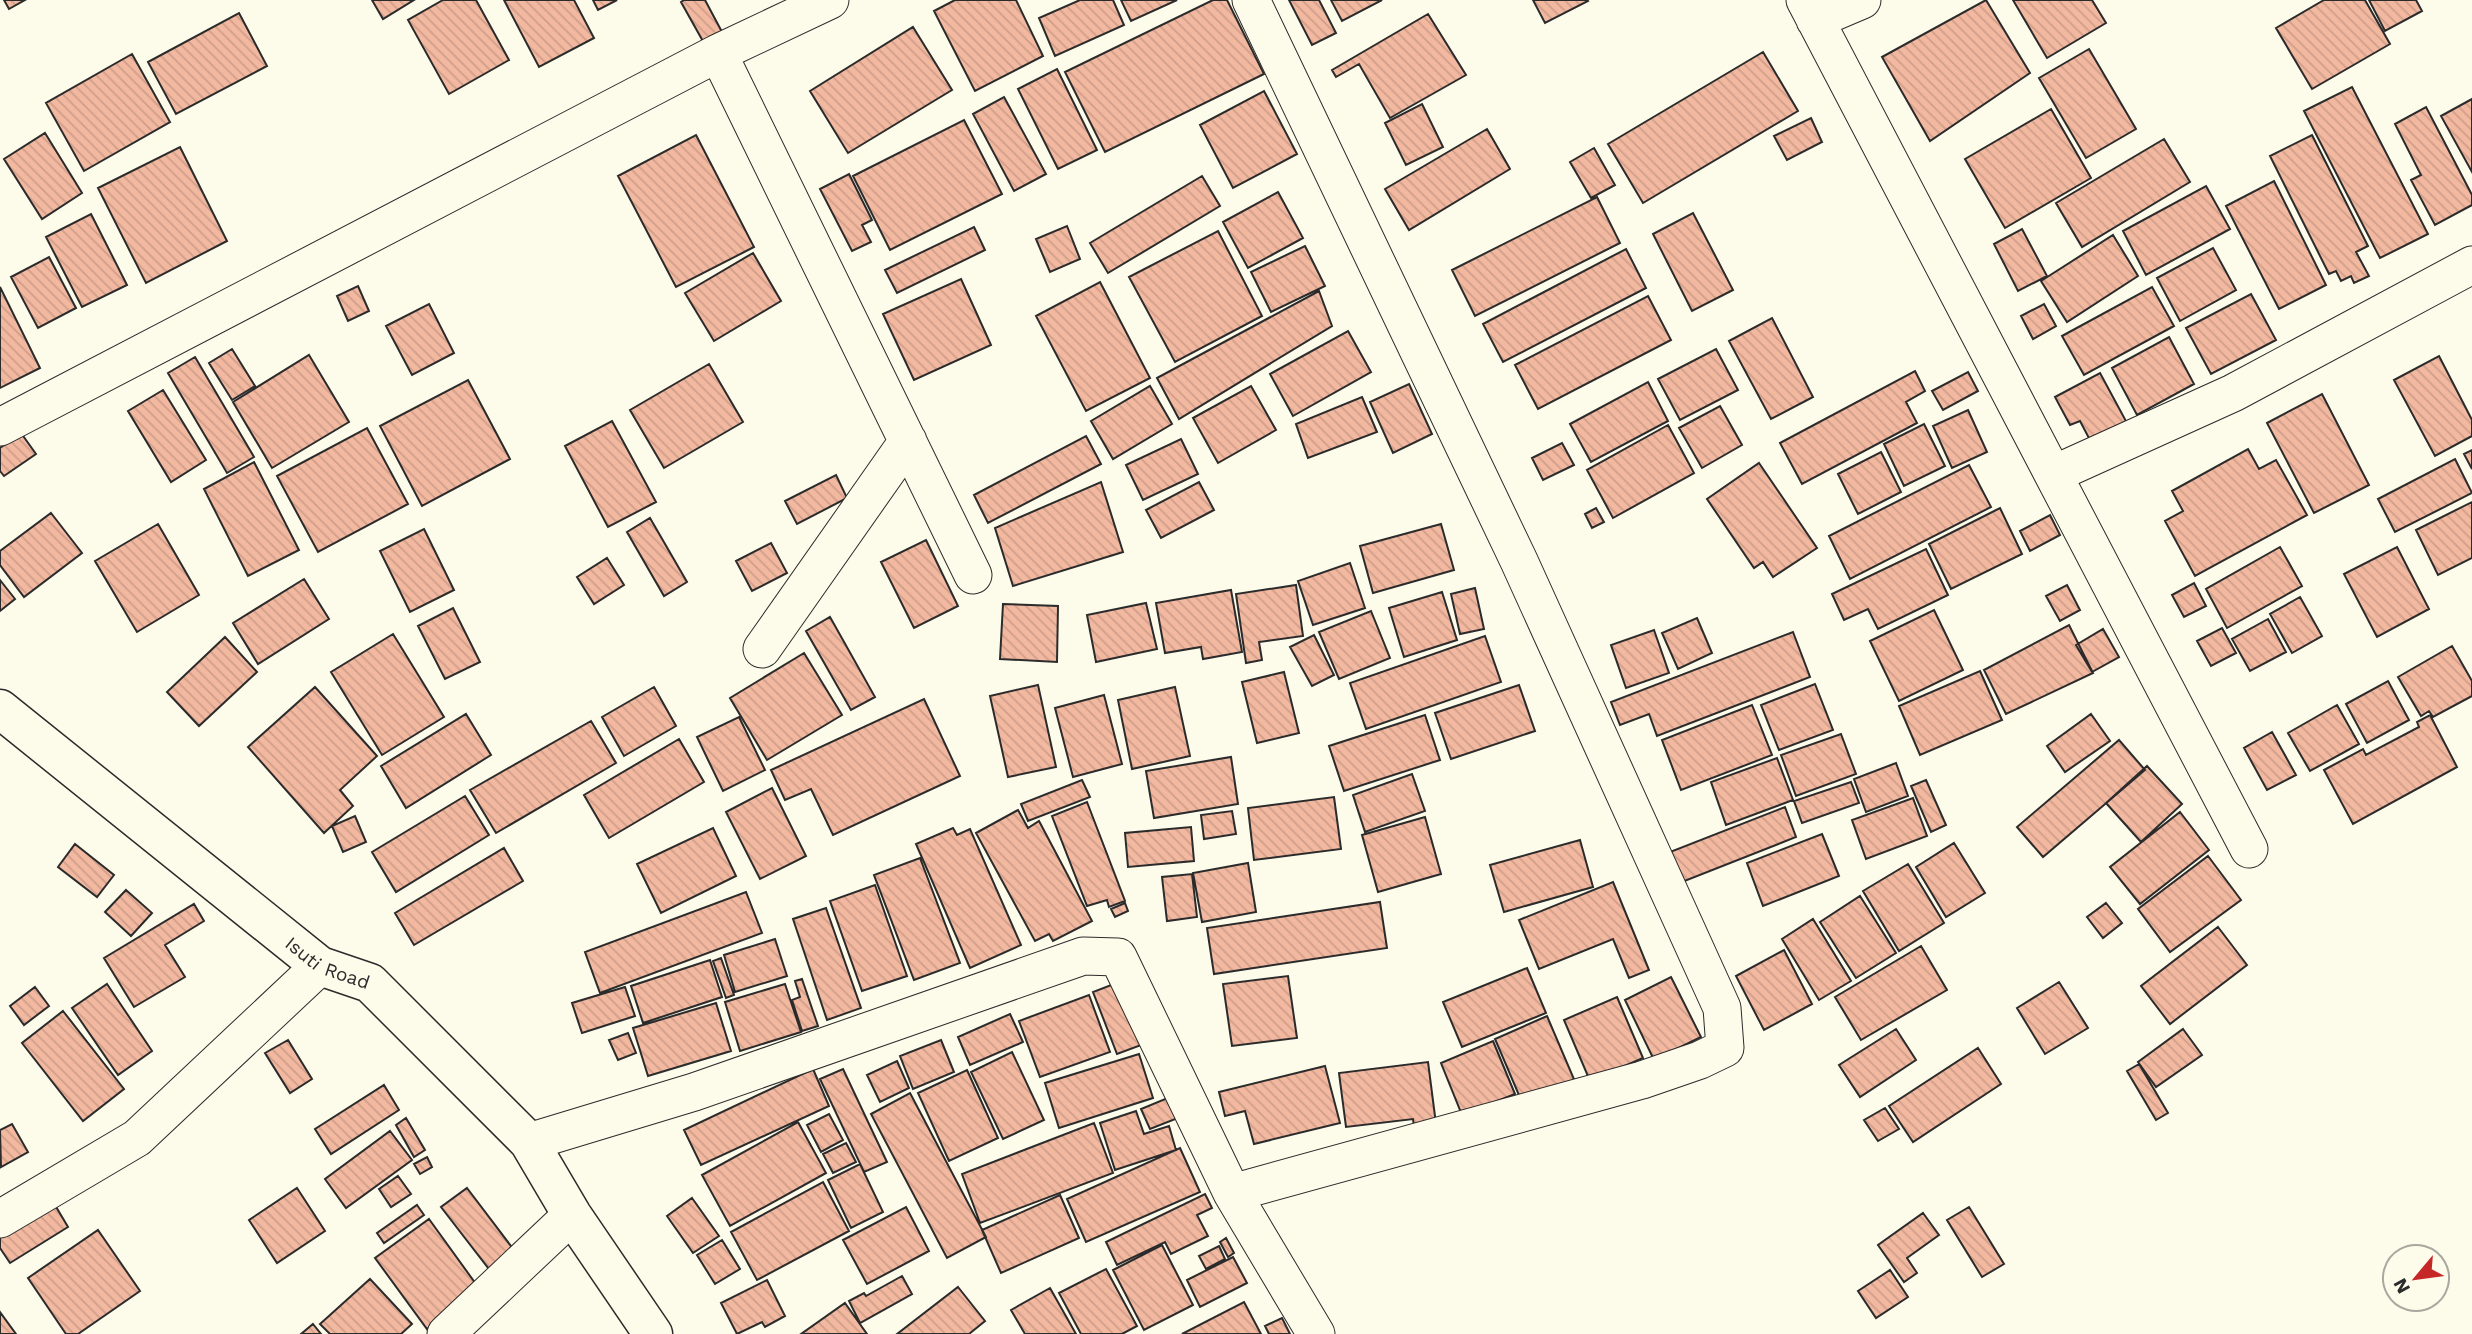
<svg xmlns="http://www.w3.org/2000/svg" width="2472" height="1334" font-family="'Work Sans',sans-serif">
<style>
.building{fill:url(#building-back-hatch);stroke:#2b2b2b;stroke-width:2}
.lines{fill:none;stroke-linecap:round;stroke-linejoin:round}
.street-casing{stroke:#2b2b2b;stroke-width:39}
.secondary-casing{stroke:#2b2b2b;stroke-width:41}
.street{stroke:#fdfbea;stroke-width:37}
.secondary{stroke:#fdfbea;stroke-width:38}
.labels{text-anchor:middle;stroke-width:5;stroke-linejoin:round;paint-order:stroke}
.street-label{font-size:19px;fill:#2b2b2b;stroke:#fdfbea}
</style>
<defs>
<pattern id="building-back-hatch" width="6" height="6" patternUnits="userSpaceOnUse" patternTransform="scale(1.75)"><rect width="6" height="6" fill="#f2b8a0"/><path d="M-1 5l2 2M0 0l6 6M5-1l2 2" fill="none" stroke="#d09e8a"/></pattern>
</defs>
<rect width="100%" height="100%" fill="#fdfbea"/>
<!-- building -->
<path class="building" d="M4 0H25L9 9Z
M372 0H414L383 19Z
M443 0H476L509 60 449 94 408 20Z
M504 0H574L594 38 539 67Z
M593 0H617L598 10Z
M684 0H705L722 32 704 43 681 2Z
M955 0H1016L1043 56 975 91 934 11Z
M1080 0H1113L1124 25 1055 56 1039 18Z
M1121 0H1177L1131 21Z
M1213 0H1227L1264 74 1105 152 1065 72Z
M1289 0H1319L1336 33 1312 45Z
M1331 0H1382L1342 21Z
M1533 0H1587L1588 1 1545 23Z
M1986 0 2030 73 1930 141 1882 57Z
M2013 0H2092L2106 23 2047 58Z
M2324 0H2365L2390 44 2312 89 2276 28Z
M2369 0H2416L2422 11 2385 31Z
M239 13 267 66 176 114 148 62Z
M1428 14 1466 75 1390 118 1359 64 1336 77 1332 70Z
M913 27 952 90 848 153 810 91Z
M2089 49 2136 129 2086 158 2039 78Z
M1763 52 1798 111 1643 203 1608 144Z
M132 54 170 122 84 171 46 103Z
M1057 69 1097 150 1058 169 1018 89Z
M2352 87 2428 234 2380 258 2304 111Z
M1264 91 1297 154 1233 188 1200 125Z
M1004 97 1046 174 1014 191 973 114Z
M2472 99V172L2441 116Z
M1422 104 1443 147 1406 165 1385 123Z
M2426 107 2472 195V205L2435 225 2411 180 2421 175 2395 124Z
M2051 109 2091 178 2005 228 1965 159Z
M1811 118 1822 142 1787 160 1774 136Z
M964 120 1002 194 890 250 853 176Z
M1487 129 1510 169 1409 230 1385 189Z
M45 133 82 193 42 219 4 159Z
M696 135 754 247 676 287 618 176Z
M2312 135 2368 246 2356 252 2369 276 2354 283 2351 276 2341 281 2336 271 2329 274 2270 156Z
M2164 139 2190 182 2082 247 2056 203Z
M180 147 227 241 146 283 98 188Z
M1594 148 1615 185 1591 198 1570 162Z
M849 174 872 220 862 225 871 242 852 251 820 189Z
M1202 176 1220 206 1108 273 1090 243Z
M2274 181 2326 285 2279 309 2226 206Z
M2206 186 2230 229 2146 275 2123 231Z
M1278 192 1303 238 1248 268 1223 222Z
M1597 197 1620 243 1475 316 1452 270Z
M1693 213 1733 290 1692 311 1653 234Z
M91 214 127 285 82 307 46 237Z
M1067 226 1080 259 1050 272 1036 239Z
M974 227 985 250 897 293 885 270Z
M2022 229 2047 276 2018 291 1994 244Z
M1218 231 1262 316 1175 362 1129 277Z
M2113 235 2138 276 2067 322 2041 281Z
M1305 246 1325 286 1271 312 1251 272Z
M2213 248 2236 290 2180 321 2157 278Z
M1626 249 1646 288 1503 362 1483 324Z
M753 253 781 301 714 341 685 293Z
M49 257 76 308 38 328 11 277Z
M961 279 991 345 914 380 883 314Z
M1100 282 1150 378 1086 411 1036 316Z
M358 286 369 311 348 321 337 296Z
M0 287 40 368 0 388Z
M2152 287 2174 326 2084 375 2062 336Z
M1319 291 1332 326 1179 419 1157 378Z
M2251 294 2276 340 2211 374 2186 328Z
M1648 296 1671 340 1538 409 1515 365Z
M429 304 454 353 412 375 386 326Z
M2044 304 2056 326 2033 339 2021 316Z
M1772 318 1813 397 1771 419 1729 341Z
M1348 331 1371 372 1293 416 1270 374Z
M2169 337 2194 384 2137 415 2112 368Z
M232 349 255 386 232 400 209 363Z
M1716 349 1738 390 1680 420 1658 379Z
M309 355 349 422 272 468 233 402Z
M2439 356 2472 420V436L2435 456 2394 380Z
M195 357 254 457 227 473 168 373Z
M709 364 743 422 664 468 630 410Z
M1915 371 1925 391 1906 402 1917 423 1802 484 1780 443Z
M1968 372 1978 391 1943 410 1932 391Z
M2100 373 2127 423 2091 442 2080 421 2070 425 2055 397Z
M468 380 510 459 422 506 380 426Z
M1648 382 1668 421 1591 462 1570 424Z
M1409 384 1432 434 1393 453 1370 402Z
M1150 386 1172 424 1113 459 1091 421Z
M1251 386 1276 430 1218 463 1193 418Z
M163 390 206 460 171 482 128 411Z
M2322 394 2369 485 2314 513 2267 423Z
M1362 397 1377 432 1308 458 1296 424Z
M1720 406 1742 445 1702 468 1679 428Z
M1968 410 1987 452 1952 468 1933 426Z
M612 421 656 502 608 527 565 446Z
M1924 424 1945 466 1904 486 1884 444Z
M1668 425 1694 473 1613 518 1587 470Z
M367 428 408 504 318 552 277 476Z
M21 433 36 454 4 476 0 471V448Z
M1086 436 1101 464 988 523 974 495Z
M1181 439 1198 474 1143 500 1126 465Z
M1562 443 1574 465 1543 480 1532 458Z
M2248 449 2259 469 2276 460 2307 515 2195 576 2165 521 2183 511 2172 491Z
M2472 450V469L2464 454Z
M1881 452 1901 492 1858 514 1838 474Z
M2455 459 2472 493 2395 532 2378 499Z
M254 462 299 550 248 576 204 489Z
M1759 463 1817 548 1773 577 1763 562 1754 568 1707 499Z
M1969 465 1991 507 1850 579 1829 536Z
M836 475 847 498 797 524 785 501Z
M1101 482 1123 552 1013 586 995 528Z
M1199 482 1214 510 1161 538 1146 510Z
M2472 502V558L2438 575 2416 530Z
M1596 508 1604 522 1592 528 1585 514Z
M2000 508 2022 554 1951 589 1929 544Z
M51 513 82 553 24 597 0 565V551Z
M2050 515 2060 535 2030 551 2020 531Z
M650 518 687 582 664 596 627 532Z
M158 524 199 595 137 632 95 561Z
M1441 524 1454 570 1373 593 1360 546Z
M424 529 454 590 410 612 380 551Z
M926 540 958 606 914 628 881 562Z
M771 543 787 573 752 591 736 561Z
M2280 547 2302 586 2227 628 2206 589Z
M2397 547 2429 609 2377 637 2344 574Z
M1926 549 1948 595 1878 629 1868 609 1844 620 1832 594Z
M607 558 624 585 594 604 577 577Z
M1350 563 1365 608 1313 625 1298 581Z
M304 579 329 619 258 664 233 623Z
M0 580 15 599 0 611Z
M2194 583 2206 606 2184 617 2172 595Z
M1296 585 1303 636 1259 642 1262 660 1246 663 1236 594Z
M2067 585 2080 610 2060 621 2046 596Z
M1475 588 1484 629 1460 634 1451 594Z
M1231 590 1242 652 1203 659 1201 647 1165 653 1156 603Z
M1442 592 1457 640 1404 657 1389 608Z
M2300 597 2322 636 2292 653 2270 614Z
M1146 603 1157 649 1096 662 1087 615Z
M1003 604 1058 606 1057 662 1000 659Z
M453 608 480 662 445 679 418 626Z
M1934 610 1963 670 1899 701 1870 641Z
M1371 611 1390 658 1339 679 1319 632Z
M830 617 875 697 851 710 806 631Z
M1697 618 1712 653 1678 669 1662 633Z
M2268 619 2286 652 2250 671 2232 639Z
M2069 625 2093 673 2006 714 1984 670Z
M2222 628 2236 653 2211 666 2197 641Z
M2103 629 2119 657 2092 672 2076 645Z
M1654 630 1669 673 1626 688 1611 645Z
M1793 632 1810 677 1657 736 1649 714 1620 725 1611 702Z
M393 634 444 717 382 755 331 672Z
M1314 635 1334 675 1312 686 1290 647Z
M1485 636 1501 682 1366 729 1350 683Z
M225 637 257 672 199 726 167 692Z
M2452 646 2472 681V696L2433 717 2429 711 2421 716 2398 677Z
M804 653 842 715 767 760 730 698Z
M1980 671 2002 720 1920 755 1899 706Z
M1284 672 1299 733 1257 743 1242 682Z
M2388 681 2409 720 2367 743 2346 704Z
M1815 684 1833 730 1779 750 1761 705Z
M1038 685 1056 767 1008 777 990 696Z
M1519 685 1535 731 1451 759 1435 713Z
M315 687 377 756 340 790 353 806 324 833 248 747Z
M654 687 676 726 624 756 602 717Z
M1175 687 1190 756 1132 769 1118 700Z
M1104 695 1122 764 1073 777 1055 708Z
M924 699 960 776 833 835 811 789 785 800 771 770Z
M1752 705 1772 755 1681 790 1662 740Z
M2337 705 2359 744 2310 771 2288 733Z
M466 714 491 755 406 808 381 766Z
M2091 714 2110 741 2065 772 2047 746Z
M1425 715 1440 760 1344 791 1329 746Z
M2430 715 2457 767 2353 824 2324 770 2363 749 2366 755 2419 727 2417 722Z
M739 717 765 770 723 791 697 737Z
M591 721 616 763 496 833 470 790Z
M2272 732 2296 775 2267 790 2244 748Z
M1841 734 1856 774 1796 796 1781 755Z
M679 739 704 782 609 838 584 795Z
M2119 740 2145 770 2043 857 2017 827Z
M1231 757 1238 804 1154 818 1146 771Z
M1777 758 1793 800 1726 825 1711 782Z
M1896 763 1908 796 1866 812 1854 779Z
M2147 766 2182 804 2141 842 2106 803Z
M1412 774 1425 811 1365 832 1353 795Z
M1082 780 1090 797 1028 821 1021 804Z
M1926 780 1946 825 1931 832 1911 786Z
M1851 782 1859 803 1802 823 1794 801Z
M772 788 806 856 760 879 726 812Z
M465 796 489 835 396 892 372 852Z
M1334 797 1341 849 1254 860 1248 808Z
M1913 798 1927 836 1866 859 1852 820Z
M1087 802 1125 901 1109 907 1107 900 1087 906 1052 816Z
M1785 807 1796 837 1682 882 1670 852Z
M1018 810 1028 828 1039 821 1092 921 1053 941 1049 934 1035 941 976 833Z
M1232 811 1236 834 1204 839 1201 815Z
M2180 812 2209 850 2140 904 2110 867Z
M355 816 366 842 343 852 332 826Z
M1425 817 1441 874 1378 892 1362 835Z
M1191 827 1194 861 1128 867 1125 833Z
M713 828 736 876 661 913 637 864Z
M953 828 957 835 970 829 1021 945 970 968 916 844Z
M1822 834 1839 876 1763 906 1747 863Z
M1580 840 1593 887 1504 912 1490 865Z
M1954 843 1985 893 1946 917 1916 867Z
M75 844 114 875 97 897 58 867Z
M504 848 523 881 414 945 395 913Z
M2208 856 2241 900 2170 952 2138 909Z
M920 858 960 963 914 980 874 875Z
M1248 863 1256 912 1202 922 1193 873Z
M1908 864 1944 923 1899 951 1863 891Z
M1192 874 1197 917 1167 921 1162 877Z
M1613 882 1649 970 1629 978 1613 939 1539 969 1519 920Z
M875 885 907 976 862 991 830 901Z
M126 890 152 913 131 936 105 912Z
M746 892 762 933 600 993 585 952Z
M1860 896 1896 953 1856 978 1820 922Z
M1380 902 1387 948 1214 974 1207 928Z
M1125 903 1128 911 1115 917 1111 909Z
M2106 903 2122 923 2103 938 2087 917Z
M194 904 204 921 165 945 185 977 134 1007 104 958Z
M826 908 861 1008 827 1020 793 919Z
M1813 919 1851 981 1819 1000 1782 939Z
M2218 927 2247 965 2170 1024 2141 986Z
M775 939 787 976 735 992 724 955Z
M1921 946 1947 990 1861 1040 1835 997Z
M1784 950 1812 1004 1764 1030 1736 976Z
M721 958 734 995 726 998 713 961Z
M710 960 722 997 643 1023 631 986Z
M1527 968 1546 1013 1462 1047 1443 1002Z
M1288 976 1297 1038 1232 1046 1223 984Z
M1671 977 1701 1037 1654 1060 1625 1000Z
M802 979 818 1026 802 1031 792 1000 800 997 795 981Z
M1119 982 1144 1044 1117 1054 1093 992Z
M2059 982 2088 1028 2045 1054 2017 1008Z
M107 984 152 1051 118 1075 72 1008Z
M785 984 801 1032 740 1051 725 1002Z
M35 987 49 1006 24 1025 10 1006Z
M625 987 635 1016 582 1033 572 1003Z
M1089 995 1110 1052 1040 1077 1019 1021Z
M1617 997 1643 1058 1590 1081 1564 1020Z
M716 1003 731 1051 648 1076 633 1028Z
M63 1011 124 1089 83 1121 22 1043Z
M1010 1014 1023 1042 970 1065 958 1037Z
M1547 1016 1576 1084 1524 1107 1495 1039Z
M1896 1029 1916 1060 1860 1097 1839 1065Z
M2183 1029 2202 1055 2156 1087 2138 1062Z
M628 1033 636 1053 618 1060 609 1040Z
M288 1040 312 1079 290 1093 265 1053Z
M941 1040 954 1072 913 1089 900 1056Z
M1493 1041 1515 1094 1462 1115 1441 1063Z
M1978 1048 2001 1084 1913 1142 1889 1106Z
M1012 1052 1044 1120 1003 1139 971 1072Z
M1139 1054 1153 1098 1059 1128 1045 1083Z
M897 1061 909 1088 880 1102 867 1075Z
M1428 1062 1436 1124 1414 1127 1413 1119 1346 1127 1339 1073Z
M2139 1064 2168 1113 2156 1120 2127 1071Z
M1325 1066 1340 1123 1254 1144 1245 1111 1225 1116 1219 1092Z
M813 1069 829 1106 701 1165 684 1130Z
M843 1069 887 1162 864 1172 820 1079Z
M967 1070 998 1138 949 1161 918 1093Z
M384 1085 399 1110 331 1154 315 1129Z
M910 1093 986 1237 947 1258 871 1114Z
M1170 1097 1178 1118 1150 1129 1141 1109Z
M1885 1108 1899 1129 1878 1141 1864 1120Z
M1136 1111 1144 1134 1169 1126 1176 1150 1115 1170 1100 1123Z
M829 1114 843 1140 821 1152 807 1125Z
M406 1118 425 1150 414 1157 396 1125Z
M798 1122 826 1173 730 1226 702 1175Z
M1094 1123 1113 1173 980 1223 962 1174Z
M12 1124 28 1152 1 1167 0 1130Z
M390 1131 412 1160 346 1208 325 1179Z
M846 1143 856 1162 833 1173 823 1154Z
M1180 1148 1200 1192 1086 1242 1067 1199Z
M427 1157 432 1167 420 1174 414 1164Z
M860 1164 883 1212 851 1228 828 1180Z
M398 1176 411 1194 391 1207 379 1189Z
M823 1182 849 1231 757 1280 731 1232Z
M297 1188 325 1231 277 1263 249 1220Z
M467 1188 517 1254 492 1273 441 1207Z
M1205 1194 1212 1208 1197 1215 1208 1236 1171 1254 1165 1242 1117 1265 1106 1242Z
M1060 1195 1079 1238 1001 1273 982 1230Z
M692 1198 719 1236 693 1253 667 1216Z
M52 1200 68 1227 10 1263 0 1248V1231Z
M417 1205 424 1215 384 1243 377 1233Z
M906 1207 929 1251 867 1284 843 1240Z
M1969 1207 2004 1264 1982 1277 1947 1220Z
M1923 1213 1939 1235 1907 1258 1917 1273 1904 1282 1878 1245Z
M429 1219 481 1291 427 1329 375 1258Z
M98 1230 140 1291 78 1334H66L28 1278Z
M1226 1238 1234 1253 1228 1257 1220 1242Z
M722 1240 740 1269 715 1284 697 1255Z
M1162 1245 1193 1305 1144 1330 1113 1270Z
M1219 1246 1225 1259 1206 1269 1199 1256Z
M1233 1257 1247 1283 1200 1307 1187 1280Z
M1106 1269 1137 1326 1122 1334H1081L1059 1293Z
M1890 1270 1908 1297 1876 1318 1858 1291Z
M902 1276 912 1294 860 1323 849 1301 864 1293 866 1296Z
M370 1279 412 1324 401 1334H330L320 1324Z
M767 1280 785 1316 765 1327 762 1322 737 1334 721 1303Z
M958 1287 985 1321 969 1334H897Z
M1050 1288 1076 1334H1025L1011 1310Z
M1244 1302 1261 1334H1182Z
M845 1303 867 1334H801Z
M0 1312 16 1334H0Z
M1282 1318 1290 1334H1269L1265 1326Z
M313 1324 321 1334H301Z"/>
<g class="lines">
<!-- street casing -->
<g class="street-casing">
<path id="street" d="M1805 0 2249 849
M1815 20 1862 0
M718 53 973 575
M0 427 718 53 830 0
M2054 474 2233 393 2472 265
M762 649 908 441
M529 1142 694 1092 1083 956 1118 957 1232 1193 1316 1334
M1232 1193 1642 1080 1700 1060 1725 1048 1722 1008 1519 561 1251 0
M0 1219 137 1138 320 966
M446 1334 572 1215"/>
</g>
<!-- secondary casing -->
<g class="secondary-casing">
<g id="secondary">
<path id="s1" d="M0 709 320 966 370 983 529 1142 572 1215 653 1334"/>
</g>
</g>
<!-- street -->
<use href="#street" class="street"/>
<!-- secondary -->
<use href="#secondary" class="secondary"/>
</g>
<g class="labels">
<!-- street labels -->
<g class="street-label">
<text dy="7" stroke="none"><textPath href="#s1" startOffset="416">Isuti Road</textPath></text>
</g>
</g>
<!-- north arrow -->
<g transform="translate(2416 1278) rotate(241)"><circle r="33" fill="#fdfbea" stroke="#a9a89e" stroke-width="2"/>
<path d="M0-5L12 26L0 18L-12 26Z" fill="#c62828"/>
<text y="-10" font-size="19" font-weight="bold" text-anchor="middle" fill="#2b2b2b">N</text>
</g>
</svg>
